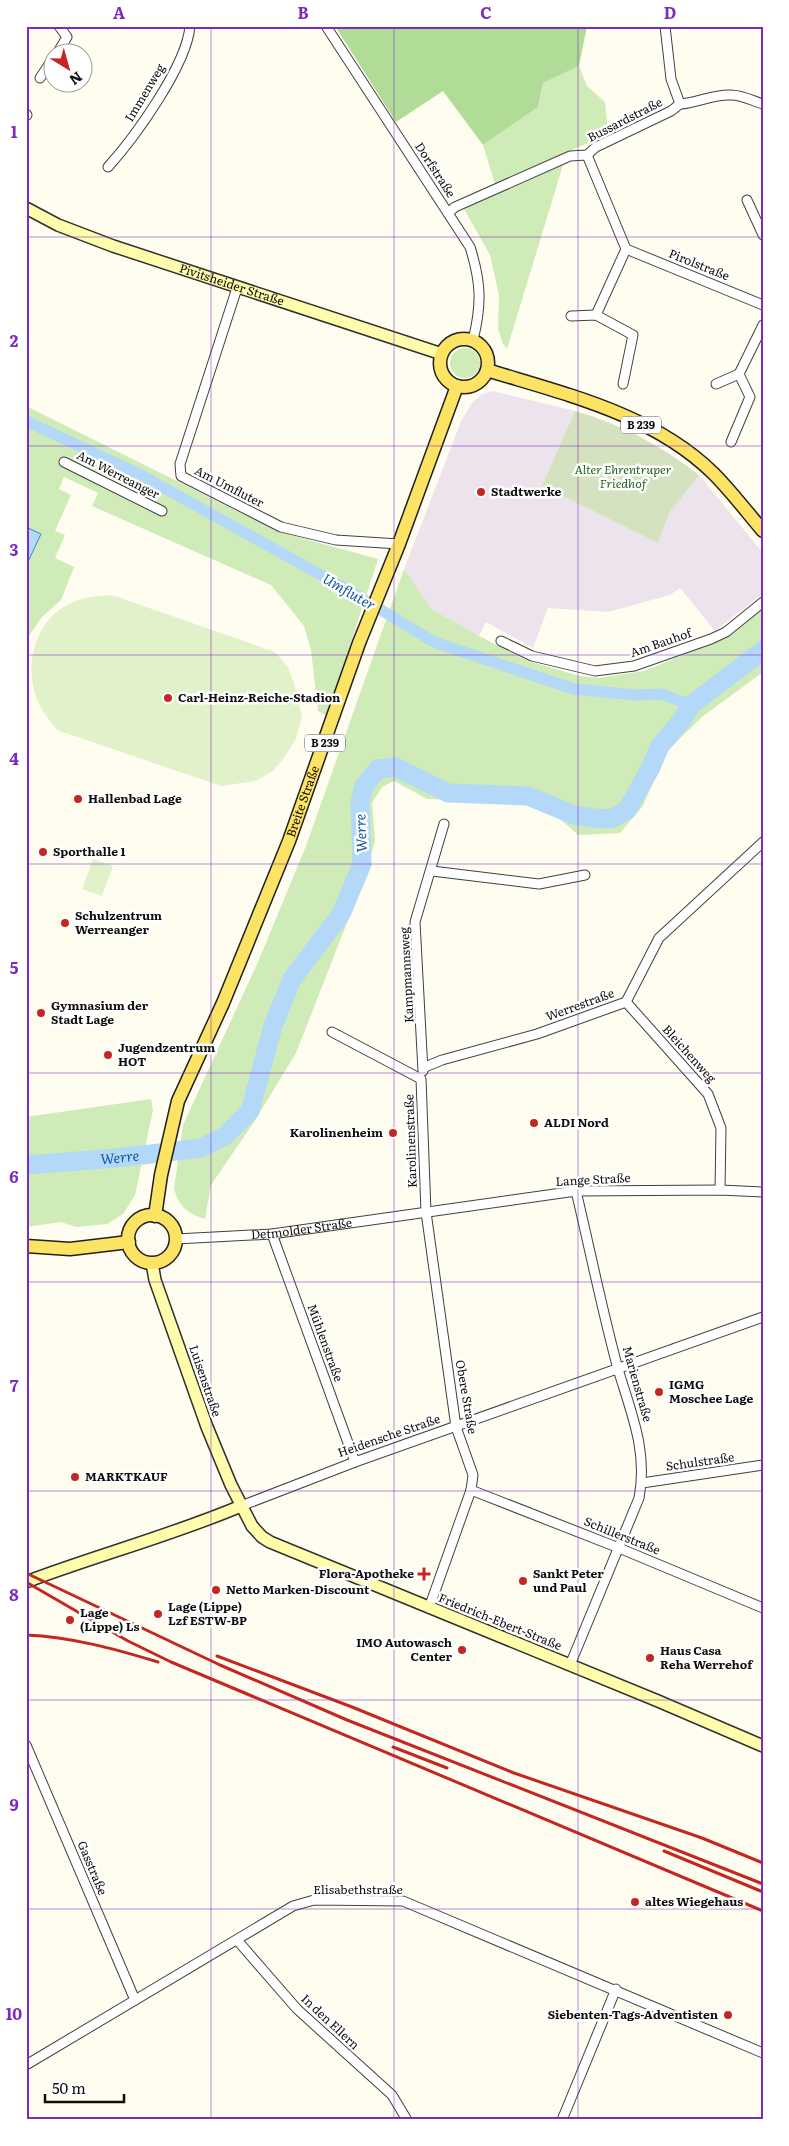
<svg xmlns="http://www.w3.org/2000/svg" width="789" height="2146" font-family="Literata,serif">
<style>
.industrial{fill:#ede3ed}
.green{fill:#ceebb8}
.forest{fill:#b0dc97}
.cemetery{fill:#d4e2c0}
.pitch{fill:#e1f2ca}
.water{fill:#b3d8f8;stroke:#3887d1}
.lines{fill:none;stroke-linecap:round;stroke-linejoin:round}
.canal{stroke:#b3d8f8;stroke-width:11}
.river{stroke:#b3d8f8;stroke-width:19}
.street-casing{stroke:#414141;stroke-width:11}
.secondary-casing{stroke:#303030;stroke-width:14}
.primary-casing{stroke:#1f1f1f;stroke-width:15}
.street{stroke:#fff;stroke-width:9}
.secondary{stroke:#fffcab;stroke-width:11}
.primary{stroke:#fce363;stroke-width:12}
.rail{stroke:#c32722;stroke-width:3}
.grid{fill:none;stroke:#7b2cbf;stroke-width:1;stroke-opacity:0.55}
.poi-dot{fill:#c32722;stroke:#fff;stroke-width:2}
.labels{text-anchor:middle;stroke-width:5;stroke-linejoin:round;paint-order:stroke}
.shield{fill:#fff;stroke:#565656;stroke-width:1}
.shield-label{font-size:11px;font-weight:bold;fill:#0e0e0e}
.street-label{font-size:12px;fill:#0e0e0e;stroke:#fff}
.park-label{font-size:12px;font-style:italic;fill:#26681c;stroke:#fff}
.poi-label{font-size:12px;font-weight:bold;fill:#0e0e0e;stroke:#fff;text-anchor:start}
.water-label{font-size:14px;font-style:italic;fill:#1459a4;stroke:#fff}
.neatline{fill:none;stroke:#7b2cbf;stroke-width:2}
.grid-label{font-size:16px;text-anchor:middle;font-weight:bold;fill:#7b2cbf}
</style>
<rect width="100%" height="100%" fill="#fffdf0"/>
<!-- industrial -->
<path class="industrial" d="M493 391 575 411 542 486 658 543 670 512 699 475 763 553V593L715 631 680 588 670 595 608 612 548 608 533 648 486 622 479 636 432 609 404 569 462 419 472 403 482 394Z"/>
<!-- green -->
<path class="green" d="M579 66 587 86 605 102 608 134 495 184 483 145 538 107 543 83Z
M563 165 507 349 503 344 498 329 499 295 490 255 464 209Z
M450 363a15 15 0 1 1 30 0a15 15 0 1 1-30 0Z
M26 406 279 532 378 559 327 716 318 711 311 650 304 626 271 585 92 506 98 493 64 477 59 489 71 495 55 531 65 535 55 558 74 567 61 600 42 617 26 640Z
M404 569 432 609 479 636 528 661 580 676 598 678 644 671 700 648 729 635 763 609V672L702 717 666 752 643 806 620 833 578 835 559 818 525 802 427 799 394 781 382 787 372 803 375 841 363 882 296 1053 254 1122 211 1185 205 1219C189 1214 179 1207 174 1189L183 1125 258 962 306 846Z
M151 1099 153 1110 135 1195 123 1214 107 1224 76 1227 61 1222 26 1227V1117Z"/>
<!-- forest -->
<path class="forest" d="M335 26H587L579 66 543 83 538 107 483 145 443 91 396 122Z"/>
<!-- cemetery -->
<path class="cemetery" d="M575 411C621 424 662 446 699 475L670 512 658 543 542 486Z"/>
<!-- pitch -->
<path class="pitch" d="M112 595 275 652 288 667 296 689 302 717 296 739 284 758 273 771 256 781 221 786 57 730C52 723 45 715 41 708 22 673 32 624 67 605 81 597 96 596 112 595Z
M93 859 113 866 102 896 82 889Z"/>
<!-- water -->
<path class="water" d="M26 527 41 534 26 566Z"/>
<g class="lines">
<!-- canal -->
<path class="canal" d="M26 421 141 475 348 590 434 642 574 689 635 695 661 694 691 705"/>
<!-- river -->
<path class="river" id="s1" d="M26 1165 117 1158 201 1148 225 1136 250 1111 273 1026 292 979 341 914 362 864 360 802 364 786 378 769 395 767 448 793 528 796 574 815 602 819 613 818 627 810 651 767 660 746 682 720 691 705 763 650"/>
<!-- street casing -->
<g class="street-casing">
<g id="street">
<path d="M326 26 470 247C481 282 482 304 473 340"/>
<path d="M665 26 671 79 680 104"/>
<path d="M58 52 67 37 59 26"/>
<path d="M40 78 52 60"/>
<path d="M26 114 27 115"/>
<path d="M587 155 626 249 763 305"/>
<path d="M108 167C135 137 187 65 190 26"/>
<path d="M747 200 763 235"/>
<path d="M448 213 455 207 570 156 587 155 596 147 671 111 680 104C697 103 713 94 731 95 742 95 753 101 763 104"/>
<path d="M237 288 180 464 181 476 281 527 336 540 399 544"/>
<path d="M596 315 626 249"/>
<path d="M571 316 596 315 633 335 623 384"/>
<path d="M716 384 739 374"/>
<path d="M731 442 750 397 739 374 763 325"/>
<path d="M64 462 162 511"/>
<path d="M501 641 532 656 595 671 634 666 711 639 726 632 763 602"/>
<path d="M432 871 539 884 585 875"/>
<path d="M626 1002 708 1094 721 1128 720 1190"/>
<path d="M332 1032 421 1079 426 1212 456 1427 473 1475 471 1490 429 1608"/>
<path d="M425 1067 442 1060 537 1034 626 1002 659 938 763 842"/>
<path d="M423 1071 415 922 444 824"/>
<path d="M272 1234 355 1462"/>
<path id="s2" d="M176 1239 272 1234 576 1191 720 1190 763 1192"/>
<path d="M642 1483 763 1465"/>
<path d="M471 1490 619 1548 763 1608"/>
<path d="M241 1506 355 1462 763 1317"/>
<path d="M570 1665 639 1498C648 1451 631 1413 618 1369 602 1310 590 1250 576 1191"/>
<path d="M26 1745 135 2000"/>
<path d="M237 1940 297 2009 392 2095 407 2120"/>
<path d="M26 2065 293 1906 314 1900 403 1901 763 2053"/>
<path d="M562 2120 616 1989"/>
</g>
</g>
<!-- secondary casing -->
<g class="secondary-casing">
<g id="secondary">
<path id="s3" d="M26 208 58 225 113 246 442 354"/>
<path d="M152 1263 155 1280 207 1427 231 1485 252 1526 262 1537 270 1542 658 1701 763 1746"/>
<path d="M26 1582C97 1555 170 1536 241 1506"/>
</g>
</g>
<!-- primary casing -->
<g class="primary-casing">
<g id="primary">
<circle cx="464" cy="363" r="24"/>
<path d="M487 370C565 394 653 414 713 473 731 491 747 512 763 531"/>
<circle cx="152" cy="1239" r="24"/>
<path id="s4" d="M155 1216 161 1175 178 1101 223 1003 289 841 359 643 399 544 457 386"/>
<path d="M26 1246 70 1249 129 1242"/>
</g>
</g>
<!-- street -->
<use href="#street" class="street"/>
<!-- secondary -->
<use href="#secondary" class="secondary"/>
<!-- primary -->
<use href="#primary" class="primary"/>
<!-- rail -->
<path class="rail" d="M26 1573 220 1665 347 1720 763 1884
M26 1582 128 1641 171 1662 763 1911
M26 1635C72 1637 115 1649 158 1662
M217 1656 352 1707 514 1773 702 1838 763 1863
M393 1747 447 1768
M664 1851 763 1892"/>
</g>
<!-- grid -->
<path class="grid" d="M211 26V2120M394 26V2120M578 26V2120M26 237H763M26 446H763M26 655H763M26 864H763M26 1073H763M26 1282H763M26 1491H763M26 1700H763M26 1909H763"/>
<!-- markers -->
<g class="poi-dot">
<circle cx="481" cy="492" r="5"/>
<circle cx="168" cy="698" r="5"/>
<circle cx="78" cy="799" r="5"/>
<circle cx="43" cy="852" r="5"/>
<circle cx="65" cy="923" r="5"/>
<circle cx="41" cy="1013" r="5"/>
<circle cx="108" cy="1055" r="5"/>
<circle cx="534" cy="1123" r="5"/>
<circle cx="393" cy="1133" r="5"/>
<circle cx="659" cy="1392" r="5"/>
<circle cx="75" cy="1477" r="5"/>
<path d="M421.5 1566.5h5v5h5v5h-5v5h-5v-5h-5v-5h5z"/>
<circle cx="523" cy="1581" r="5"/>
<circle cx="216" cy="1590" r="5"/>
<circle cx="158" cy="1614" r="5"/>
<circle cx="70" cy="1620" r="5"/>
<circle cx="462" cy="1650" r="5"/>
<circle cx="650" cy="1658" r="5"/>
<circle cx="635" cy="1902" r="5"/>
<circle cx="728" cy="2015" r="5"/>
</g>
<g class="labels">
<!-- shield labels -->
<g class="shield">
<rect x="621" y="416.5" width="40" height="17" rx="4"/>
<rect x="305" y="734.5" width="40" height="17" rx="4"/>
</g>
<g class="shield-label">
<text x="641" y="429">B 239</text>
<text x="325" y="747">B 239</text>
</g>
<!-- street labels -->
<g class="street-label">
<text transform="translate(145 93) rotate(-59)" y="4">Immenweg</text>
<text transform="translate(625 120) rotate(-27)" y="4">Bussardstraße</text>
<text transform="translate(435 170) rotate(57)" y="4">Dorfstraße</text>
<text transform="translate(699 265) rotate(22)" y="4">Pirolstraße</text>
<text dy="4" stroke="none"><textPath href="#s3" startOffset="220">Pivitsheider Straße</textPath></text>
<text transform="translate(118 475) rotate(27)" y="4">Am Werreanger</text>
<text transform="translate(229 487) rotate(27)" y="4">Am Umfluter</text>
<text transform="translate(661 643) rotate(-19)" y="4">Am Bauhof</text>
<text dy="4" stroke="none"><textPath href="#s4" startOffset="442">Breite Straße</textPath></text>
<text transform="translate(407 975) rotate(-93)" y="4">Kampmannsweg</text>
<text transform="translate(580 1005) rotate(-20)" y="4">Werrestraße</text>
<text transform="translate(689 1054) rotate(48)" y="4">Bleichenweg</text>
<text transform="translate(411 1141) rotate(-92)" y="4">Karolinenstraße</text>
<text transform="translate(593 1180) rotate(-3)" y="4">Lange Straße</text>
<text dy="4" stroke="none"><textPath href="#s2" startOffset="126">Detmolder Straße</textPath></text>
<text transform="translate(325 1343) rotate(70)" y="4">Mühlenstraße</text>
<text transform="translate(205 1381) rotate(71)" y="4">Luisenstraße</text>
<text transform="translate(637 1384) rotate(74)" y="4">Marienstraße</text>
<text transform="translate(466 1397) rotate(80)" y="4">Obere Straße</text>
<text transform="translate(389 1436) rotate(-19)" y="4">Heidensche Straße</text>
<text transform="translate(700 1462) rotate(-8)" y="4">Schulstraße</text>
<text transform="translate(622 1536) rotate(22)" y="4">Schillerstraße</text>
<text transform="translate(500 1622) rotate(22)" y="4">Friedrich-Ebert-Straße</text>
<text transform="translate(92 1868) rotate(67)" y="4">Gasstraße</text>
<text x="358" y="1894">Elisabethstraße</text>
<text transform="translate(330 2022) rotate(43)" y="4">In den Ellern</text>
</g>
<!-- park labels -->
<g class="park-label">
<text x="623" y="474">Alter Ehrentruper<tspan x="623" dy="14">Friedhof</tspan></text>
</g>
<!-- poi labels -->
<g class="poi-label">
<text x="491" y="496">Stadtwerke</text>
<text x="178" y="702">Carl-Heinz-Reiche-Stadion</text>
<text x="88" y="803">Hallenbad Lage</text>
<text x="53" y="856">Sporthalle 1</text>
<text x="75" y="920">Schulzentrum<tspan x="75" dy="14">Werreanger</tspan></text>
<text x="51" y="1010">Gymnasium der<tspan x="51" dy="14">Stadt Lage</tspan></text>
<text x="118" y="1052">Jugendzentrum<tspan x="118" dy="14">HOT</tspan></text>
<text x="544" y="1127">ALDI Nord</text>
<text x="383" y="1137" text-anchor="end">Karolinenheim</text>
<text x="669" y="1389">IGMG<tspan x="669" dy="14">Moschee Lage</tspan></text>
<text x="85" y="1481">MARKTKAUF</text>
<text x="414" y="1578" text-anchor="end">Flora-Apotheke</text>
<text x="533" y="1578">Sankt Peter<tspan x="533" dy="14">und Paul</tspan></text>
<text x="226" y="1594">Netto Marken-Discount</text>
<text x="168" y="1611">Lage (Lippe)<tspan x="168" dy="14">Lzf ESTW-BP</tspan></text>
<text x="80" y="1617">Lage<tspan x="80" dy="14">(Lippe) Ls</tspan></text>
<text x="452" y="1647" text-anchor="end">IMO Autowasch<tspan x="452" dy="14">Center</tspan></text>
<text x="660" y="1655">Haus Casa<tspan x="660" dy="14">Reha Werrehof</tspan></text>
<text x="645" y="1906">altes Wiegehaus</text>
<text x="718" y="2019" text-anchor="end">Siebenten-Tags-Adventisten</text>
</g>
<!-- water labels -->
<g class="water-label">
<text transform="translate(349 592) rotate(30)" y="5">Umfluter</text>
<text transform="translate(361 833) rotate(-92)" y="5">Werre</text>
<text dy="5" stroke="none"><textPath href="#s1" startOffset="94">Werre</textPath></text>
</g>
</g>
<!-- border -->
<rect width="789" height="2146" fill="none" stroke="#ffffff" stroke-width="55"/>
<!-- north arrow -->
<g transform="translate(68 68) rotate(143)"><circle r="24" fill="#ffffff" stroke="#9f9f9f"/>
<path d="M0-4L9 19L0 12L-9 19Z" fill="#c32722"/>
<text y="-8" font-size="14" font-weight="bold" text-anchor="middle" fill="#0e0e0e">N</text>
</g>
<!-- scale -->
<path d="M45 2094v8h79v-8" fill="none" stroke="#0e0e0e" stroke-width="2.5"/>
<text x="52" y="2094" font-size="15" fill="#0e0e0e" stroke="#ffffff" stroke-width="4" paint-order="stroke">50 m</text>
<rect x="28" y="28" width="734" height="2090" class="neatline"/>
<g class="grid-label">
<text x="119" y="19">A</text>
<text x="303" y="19">B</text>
<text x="486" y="19">C</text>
<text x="670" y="19">D</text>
<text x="14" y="138">1</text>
<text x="14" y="347">2</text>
<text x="14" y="556">3</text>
<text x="14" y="765">4</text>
<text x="14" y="974">5</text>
<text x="14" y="1183">6</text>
<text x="14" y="1392">7</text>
<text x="14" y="1601">8</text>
<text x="14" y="1811">9</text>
<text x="14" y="2020">10</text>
</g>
</svg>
